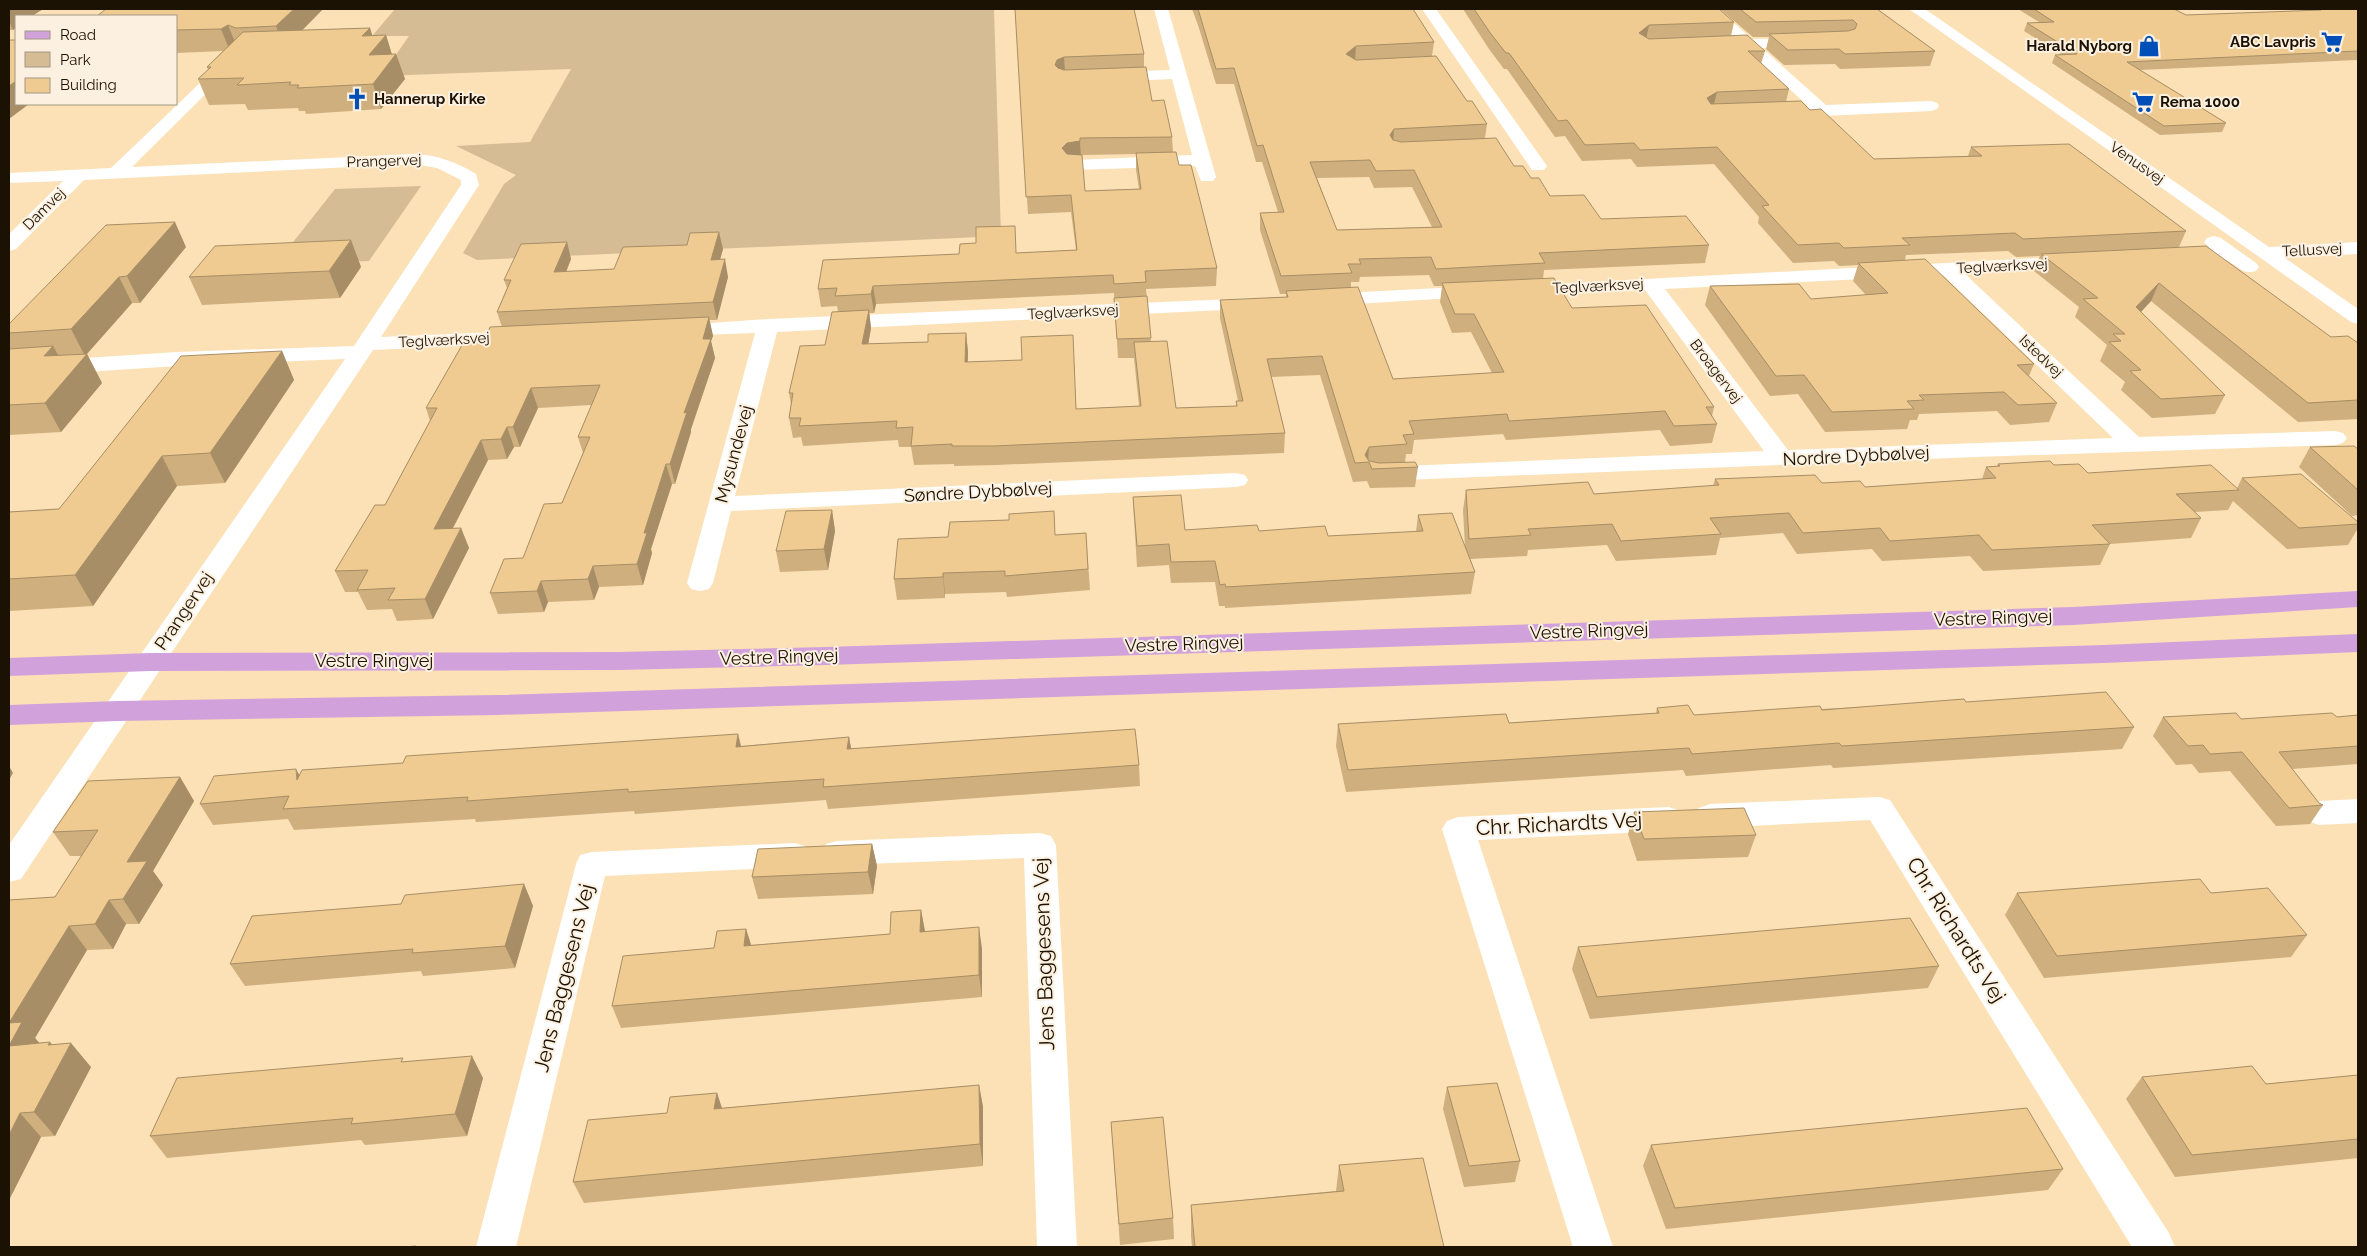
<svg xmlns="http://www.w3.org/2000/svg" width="2367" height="1256" font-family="Raleway,sans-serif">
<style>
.green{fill:#d5bc95}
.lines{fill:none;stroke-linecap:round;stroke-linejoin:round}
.minor{fill:#fff;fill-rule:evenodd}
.major{fill:#d0a1db;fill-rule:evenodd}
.wall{fill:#ceaf7d;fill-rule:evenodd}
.shaded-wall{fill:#a78e66}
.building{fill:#efcb91;stroke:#a78e66;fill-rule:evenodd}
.labels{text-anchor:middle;stroke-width:4;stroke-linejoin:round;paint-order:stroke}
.far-poi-label{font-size:15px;font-weight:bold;fill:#1c1204;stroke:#fcf1e0;text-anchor:end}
.far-street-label{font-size:15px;fill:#1c1204;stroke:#fcf1e0}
.street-label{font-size:18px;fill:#1c1204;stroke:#fcf1e0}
.near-street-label{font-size:21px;fill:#1c1204;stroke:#fcf1e0}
</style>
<rect width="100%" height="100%" fill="#fce1b6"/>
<!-- green -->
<path class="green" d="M395 9H994L1001 236 477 260 463 253 504 184 516 175 456 146 530 142 571 69 381 76 409 36H372Z
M421 186 369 261 275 265 335 189Z"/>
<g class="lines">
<!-- minor -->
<path class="minor" d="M1154 9H1168L1216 177 1213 181H1201L1195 166 1074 170 1068 169 1065 165 1068 161 1074 160 1192 155 1172 79 1110 82 1104 80 1102 77 1104 74 1110 72 1170 70Z
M1422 9H1436L1547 166 1544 170H1532Z
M1703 9H1718L1752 39 1809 38 1811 41 1809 44 1804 45 1762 48 1826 105 1931 101 1937 103 1939 106 1937 109 1931 111 1823 116 1779 115 1777 112 1779 109 1808 106 1745 48H1715L1713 45 1715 42 1735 40Z
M1909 9H1925L2269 247 2358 242V254L2285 258 2358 309V324L2351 322Z
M229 58 234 60 237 63 234 66 132 167 414 154C437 155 457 162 476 174L479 185 381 337 522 331 530 332 533 337 530 342 522 343 373 350 21 879 9 882V845L345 359 177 366 9 377V363L177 352 354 346 461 185V180L437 168 414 164 84 180 16 249 9 251V234L63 181 9 183V173L111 168 224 60Z
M2214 236 2221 238 2256 263 2259 267 2256 271C2243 275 2239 267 2228 261 2220 257 2191 261 2181 262L2174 260 2171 256 2174 252 2211 249 2204 242 2207 238Z
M2075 256 2082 258 2085 262 2082 266 1965 274 2139 437 2335 431 2343 433 2347 438 2343 443 2335 445 1976 457 1379 481 1370 479 1367 474 1370 469 1379 467 1764 451 1645 290 1524 296 1517 294 1514 290 1517 286ZM1943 275 2113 438 1788 450 1665 289Z
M1478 286 1485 288 1488 292 1485 296 1324 306 1317 304 1314 300 1317 296 1324 294Z
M1256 298 1263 300 1266 304 1263 308 777 332 735 496 1236 473 1245 475 1248 480 1245 485 1236 487 731 511 713 583 709 589 700 591 691 589 687 583 755 333 675 336 668 334 664 330 668 326 768 319Z
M1879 797 1890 800 2169 1233 2175 1247H2132L1870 820 1710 828 1699 824 1694 816 1699 808 1710 804Z
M2358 799V823L2319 825 2308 821 2303 813 2308 805 2319 801Z
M1669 807 1680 811 1685 819 1680 827 1669 831 1478 840 1613 1247H1573L1442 829 1447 821 1458 817Z
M1040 833 1051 836 1056 845 1077 1247H1037L1024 858 837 865 826 862 821 853 826 844 837 841Z
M794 843 805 846 810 855 805 864 794 867 605 876 516 1247H476L576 864 580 855 592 852Z"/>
<!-- major -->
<path class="major" d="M2358 591V607L2073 625 826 665 619 670 150 671 9 676V658L150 653 619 652 826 647 2073 607Z
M2358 634V652L2104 663 498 715 118 721 9 725V705L118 701 498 695 2104 645Z"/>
</g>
<!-- wall -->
<path class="wall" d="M9 9H43L32 16H16V28L13 30H9Z
M106 9H323L302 30 370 28 372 36 386 35 392 55 396 54 405 79 381 109 306 114 305 111H299L298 108 248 110 245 104 209 105 198 79 208 70 207 67 223 51 176 53V16Z
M1015 9 1144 54V67L1152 101 1172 137 1173 152 1179 165 1217 268 1216 286 1146 289 1151 342 1176 408 1236 406V401H1238L1220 318V300L1286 297V294H1280L1260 230V213L1278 212 1262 162H1256L1234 84H1216L1198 25 1192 9H1413L1434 42 1432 56 1467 101 1487 124 1485 138 1514 166 1531 178 1550 196 1601 219 1709 245 1705 263 1544 270 1543 279 1572 308 1714 407 1712 416 1717 424 1712 443 1670 446 1660 430 1506 440 1503 434 1414 440 1412 454H1406L1405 462 1418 467 1415 487 1370 488 1367 481 1353 482 1320 375 1271 377 1285 433 1284 453 996 465 954 466V464L914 465 911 447H899L898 440 803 446 801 437 793 438 789 418 791 404 789 393 825 345 838 311 837 306 821 307 818 289 1016 253 1076 250 1071 212 1028 214ZM1136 154V170L1139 189 1085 191 1082 155ZM1369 177 1374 188 1412 187 1432 227 1337 230 1317 178ZM1429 275 1434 286H1442L1440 302 1452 333 1471 332 1492 373 1393 379 1351 288V282H1359L1360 277ZM1114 293 1118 358H1134L1139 406 1076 409 968 362V352L966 333 928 342 868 344 871 328 869 313H874L876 304Z
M1463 9H1719L1734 22 1731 36 1765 51 1761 64 1789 89 1786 102 1810 110 1874 159 1968 156 1971 147 2186 231 2179 247 2331 337 2358 343V419L2298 422 2151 301 2141 312 2225 395 2215 414 2152 418 2121 390 2125 382 2100 361 2107 345 2075 317 2079 307 2034 271 2040 256 2016 257 2008 251 1906 255 1905 260 2034 364 2029 376 2057 403 2049 422 2010 425 1997 411 1919 414 1917 420H1910L1907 429 1825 432 1798 394 1770 396 1705 305 1710 286 1811 299 1866 295 1853 281 1858 265 1839 266 1834 261 1793 263 1758 223 1759 217 1714 164 1637 167 1631 159 1582 161 1565 136 1555 137 1507 69H1504L1489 49Z
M1720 9H1877L1935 51 1930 66 1840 69 1835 64 1784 65 1766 49 1769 37H1753Z
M2018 9H2174L2186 15 2303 11 2299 9H2358V61L2356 60 2140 70 2226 123 2222 132 2160 135 2052 63 2055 55 2061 54 2024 31 2027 23 2039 22Z
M351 240 361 267 340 298 202 305 189 277Z
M567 242 571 259 566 272 614 269 723 249 720 260 728 277 717 320H709L713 336 711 341 715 358 691 429V432L675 484H672L651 549 652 553 643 585 599 587 594 600 548 602 544 612 498 614 490 593 523 558 562 503 583 453 578 437 592 405 538 408 520 447H514L507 459 488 460 453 528H461L469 548 433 619 397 621 392 609 367 610 358 592H345L335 571 385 505 430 421 426 408 485 340 502 327 497 312 507 288 504 280Z
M186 247 140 303H132L87 354 102 383 61 432 9 435V324Z
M282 351 294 380 225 483 177 486 93 606 9 611V512L59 509Z
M2310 447 2358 449V515L2352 516 2299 467Z
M1998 464 2054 465 2088 473 2237 488 2242 478 2358 522V528L2348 545 2287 549 2233 501 2228 510 2195 512 2201 518 2191 538 2110 544 2100 565 1983 571 1970 556 1882 561 1872 549 1797 554 1783 533 1720 538 1716 555 1616 561 1607 545 1528 550 1527 556 1470 559 1475 572 1471 594 1225 608V606H1219L1215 582 1171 583 1169 565 1137 567 1134 518 1133 497 1185 530 1259 531 1328 536 1416 532 1418 515 1465 547 1463 510 1466 490 1594 494 1713 486 1715 479 1822 483 1865 487 1982 479 1986 467 1997 466Z
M832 510 835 531 828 570 780 572 776 551Z
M1086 533 1090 590 1007 597 1006 592 945 594V598L897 600 894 579 1056 535Z
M1966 702 2134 727 2122 749 1833 768 1831 765 1686 776 1683 770 1346 792 1336 746 1338 724 1509 723 1656 713 1657 708 1694 715Z
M2358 715V764L2292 769 2319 803 2323 805 2310 824 2276 826 2230 771 2199 773 2192 764 2176 765 2153 736 2163 717 2241 719 2337 717Z
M738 734 741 746 849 737 851 748 1139 765 1140 786 828 809 826 800 635 814 634 811 476 822 475 819 294 830 288 819 213 825 200 804 300 776 403 763Z
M180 777 194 801 153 871 163 885 139 924H126L113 949 87 950 35 1038 39 1043 50 1042 52 1045 91 1067 55 1136 41 1137 9 1200V900L55 897 82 856H70L53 832Z
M1634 812 1756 835 1748 857 1637 861 1628 834Z
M872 844 877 866 873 894 758 899 752 877Z
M524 884 533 906 515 968 423 976 421 971 245 986 230 964 401 904Z
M2017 893H2211L2307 935 2291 957 2044 978 2005 915Z
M921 910 925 931 982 949V997L621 1028 612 1006 714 948 746 929 751 945 890 934Z
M1578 947 1939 966 1928 988 1590 1019 1572 969Z
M405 1062 483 1078 467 1136 365 1145 361 1140 167 1158 150 1136Z
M2358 1075V1158L2175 1177 2126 1099 2142 1077 2266 1084Z
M979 1085 983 1107V1166L584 1203 573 1182 667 1113 717 1093 722 1108Z
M1447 1087 1520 1161 1515 1182 1464 1187 1443 1109Z
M1111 1122 1173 1218 1174 1239 1120 1245Z
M1651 1145 2063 1169 2048 1190 1666 1229 1643 1166Z
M1339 1165 1444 1247H1192L1191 1236V1205L1336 1191Z"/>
<!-- shaded-wall -->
<path class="shaded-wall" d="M9 9H43L32 16H16V28L13 30 9 21Z
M294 9H323L284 49 276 26Z
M228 25 237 47 230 51 221 29Z
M1649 25 1646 40 1639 33Z
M370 28 376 47 386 35 393 58 396 54 405 79 381 109 373 84 362 36Z
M1356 46 1355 61 1346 54Z
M1064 57 1065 72 1057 75 1055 65 1057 60Z
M16 81V104H29L9 119V86Z
M1717 92 1713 108 1707 98Z
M1394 129 1393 145 1390 135Z
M1080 141 1081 158 1068 159 1062 148 1067 143Z
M175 222 186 247 140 303 127 276Z
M719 232 723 249 715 277 711 260Z
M351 240 361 267 340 298 329 271Z
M567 242 571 259 559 290 554 272Z
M725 259 728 277 717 320 713 302Z
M119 277 132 303 85 356 71 329Z
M2159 283 2151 301 2128 326 2136 307Z
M873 286 876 304 874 313 871 294Z
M869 310 871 328 865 363 862 344Z
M709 317 713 336 711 341 715 358 691 429V432L675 484 670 464Z
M966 333 968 352 967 381 965 362Z
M53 346 69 375 44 356Z
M282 351 294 380 225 483 210 453Z
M87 354 102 383 61 432 45 403Z
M531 388 538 408 520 447 513 427Z
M507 427 514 447 507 459 501 439Z
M481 440 488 460 442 549 434 529Z
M1369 447 1368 462 1365 455Z
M162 456 177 486 93 606 75 575Z
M666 464 672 484 651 549 652 553 643 585 637 564 644 533Z
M832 510 835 531 828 570 824 549Z
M461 528 469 548 433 619 425 599Z
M593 566 599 587 594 600 588 579Z
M943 573 945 594V598L943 577Z
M541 581 548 602 544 612 537 591Z
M738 734 743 755 736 747Z
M849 737 853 759 847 749Z
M9 766 13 773 9 780Z
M296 769 308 791 297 780Z
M180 777 194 801 153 871 163 885 139 924 123 899 127 862Z
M872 844 877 866 873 894 868 872Z
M524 884 533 906 515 968 505 946Z
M109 900 126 924 113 949 95 924Z
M921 910 925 932H920Z
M69 926 87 950 35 1038 42 1046H9V1023Z
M979 927 982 949V997L979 975Z
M746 929 753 951 744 946Z
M50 1042 63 1059 71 1043 91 1067 55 1136 34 1112 48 1045Z
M472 1056 483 1078 467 1136 455 1114Z
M979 1085 983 1107V1166L980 1144Z
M717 1093 724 1115 714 1109Z
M20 1113 41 1137 9 1200V1135Z"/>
<!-- building -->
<path class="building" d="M106 9H294L276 26 236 28 228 25 221 29 176 30V16H97Z
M1015 9H1134L1144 54 1064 57 1057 60 1055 65 1058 68 1064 70 1146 67 1152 101 1164 100 1172 137 1080 138V141L1067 143 1062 148 1067 154 1082 155 1085 191 1141 189 1136 153 1176 152 1179 165H1191L1217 268 1145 271 1146 282 1114 284 1113 275 873 286 871 294 835 296 837 288 818 289 823 260 959 254 960 244 976 243V227L1015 226 1016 253 1077 250 1071 195 1026 197Z
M1198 9H1413L1434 42 1356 46 1346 54 1356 60 1436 56 1467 101H1472L1487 124 1394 129 1390 135 1393 140 1401 142 1496 138 1514 166H1523L1531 178H1539L1550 196 1584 195 1601 219 1686 216 1709 245 1539 253 1545 263 1436 269 1431 257 1359 259 1361 264H1348L1352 273 1281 276 1260 213 1284 212 1263 145 1257 146 1234 68 1216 69ZM1370 160 1376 171 1414 170 1442 227 1337 230 1310 162Z
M1474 9H1719L1734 22 1649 25 1639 33 1649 39 1747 35 1765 51H1748L1789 89 1717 92 1707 98 1711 104 1801 101 1810 110 1821 109 1874 159 1982 156 1971 147 2069 144 2186 231 2023 239 2015 233 1902 238 1910 245 1844 248 1839 243 1798 245 1762 206 1769 205 1717 147 1640 150 1634 143 1585 145 1567 120 1558 121 1509 53H1506L1491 34Z
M1740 9H1877L1935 51 1845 54 1839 49 1788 50 1769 34 1848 31 1855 29 1857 24 1853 20 1756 22Z
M2034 9H2174L2186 15 2321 10 2319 9H2358V51L2127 62 2226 123 2164 126 2055 55 2077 54 2027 23 2054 22Z
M370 28 362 36 386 35 369 55 396 54 373 84 297 88 299 85H289L291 82 237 85 244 78 198 79 211 67H207L243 32Z
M9 40H16V81L9 86Z
M175 222 127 276 119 277 71 329 9 333V324L106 225Z
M719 232 711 260 725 259 713 302 497 312 511 280H504L521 244 567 242 554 272 614 269 623 247 687 245 690 233Z
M351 240 329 271 189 277 215 246Z
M2206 246 2331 337 2348 336 2358 343V400L2308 403 2159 283 2136 307 2225 395 2161 399 2130 371 2141 370 2109 342 2121 341 2113 334H2125L2083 299 2098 298 2041 254Z
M1925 259 2034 364 2017 365 2057 403 2018 405 2004 392 1919 395 1924 400 1907 401 1914 409 1832 412 1804 375 1776 376 1710 286 1799 284 1811 299 1888 293 1858 263Z
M1554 278 1572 308 1646 305 1714 407H1706L1717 424 1674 426 1665 411 1509 421 1507 414 1409 421 1414 434 1403 435 1407 444 1369 447 1365 455 1369 461 1379 463 1415 462 1418 467 1372 469 1369 462 1355 463 1322 356 1267 359 1285 433 994 446H952V444L911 446 913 427 896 428 897 421 799 426 801 418H789L793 393H789L800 346 825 345 832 312 869 310 862 344 928 342V334L966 333 965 362 1022 360 1021 337 1073 335 1076 409 1141 406 1134 342 1167 341 1176 408 1237 406 1236 401H1243L1220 300 1288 297 1286 291 1358 287 1393 379 1504 372 1474 314H1455L1442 283Z
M1147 296 1151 338 1117 339 1114 298Z
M709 317 703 339H711L684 413 687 412 670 464H666L644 533H647L637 564 593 566 588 579 541 581 537 591 490 593 504 559 523 558 544 504 562 503 590 437H578L600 385 531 388 513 427H507L501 439 481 440 434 529 461 528 425 599 388 600 395 588 357 590 368 570 335 571 375 505H385L437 408H426L465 340H485L490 327Z
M53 346 44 356 87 354 45 403 9 405V349Z
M282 351 210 453 162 456 75 575 9 579V512L59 509 181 356Z
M2354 446 2358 449V490L2310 447Z
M2050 461 2054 465 2079 464 2088 473 2211 465 2239 490 2176 494 2201 518 2092 525 2110 544 1992 550 1979 535 1890 541 1880 528 1803 533 1789 513 1710 518 1721 534 1621 541 1612 524 1528 529 1531 535 1469 539 1466 490 1588 482 1594 494 1719 485 1715 479 1815 475 1822 483 1860 481 1865 487 1996 478 1986 467 2000 466 1998 464Z
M2301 474 2358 522V524L2299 528 2242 478Z
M1181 495 1185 530 1257 525 1259 531 1325 526 1328 536 1423 531 1418 515 1452 513 1475 572 1226 587 1225 584 1220 585 1215 561 1171 562 1169 544 1137 546 1133 497Z
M832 510 824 549 776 551 786 511Z
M1054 511 1055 535 1086 533 1088 569 1005 576V571L943 573V577L894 579 898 539 948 537 950 522 1009 520V514Z
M2106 692 2134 727 1842 746 1839 743 1692 754 1689 748 1348 770 1338 724 1506 714 1509 723 1659 713 1657 708 1688 705 1694 715 1820 706 1822 710 1964 699 1966 702Z
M2236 713 2241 719 2332 713 2337 717 2358 715V746L2279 752 2319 803 2323 805 2289 808 2242 752 2210 754 2203 745 2188 746 2163 717Z
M1135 729 1139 765 823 787 824 779 628 792V789L467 801 468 797 283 809 289 796 200 804 214 776 296 769 297 780 302 770 403 763 406 756 738 734 736 747 849 737 847 749Z
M180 777 127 862 147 861 123 899 109 900 95 924 69 926 9 1023 22 1022 9 1046V900L55 897 98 830 53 832 88 781Z
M1744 808 1756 835 1644 839 1634 812Z
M872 844 868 872 752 877 758 849Z
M2200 879 2211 893 2268 888 2307 935 2057 956 2017 893Z
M524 884 505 946 412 953 413 949 230 964 252 916 401 904 405 895Z
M921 910 920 932 979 927V975L612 1006 623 956 714 948 717 931 746 929 744 946 890 934 891 912Z
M1910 918 1939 966 1597 997 1578 947Z
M50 1042 48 1045 71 1043 34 1112 20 1113 9 1135V1046Z
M472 1056 455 1114 351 1124 353 1118 150 1136 177 1078 403 1058 401 1062Z
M2252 1066 2266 1084 2358 1075V1139L2192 1155 2142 1077Z
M1497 1083 1520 1161 1469 1166 1447 1087Z
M979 1085 980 1144 573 1182 588 1120 667 1113 670 1097 717 1093 714 1109Z
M2027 1108 2063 1169 1675 1208 1651 1145Z
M1163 1117 1173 1218 1119 1224 1111 1122Z
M1423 1158 1444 1247H1195L1191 1205 1344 1191 1339 1165Z
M416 1246V1247H402Z"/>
<!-- icons -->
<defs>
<g id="supermarket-bare" transform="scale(1.725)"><path d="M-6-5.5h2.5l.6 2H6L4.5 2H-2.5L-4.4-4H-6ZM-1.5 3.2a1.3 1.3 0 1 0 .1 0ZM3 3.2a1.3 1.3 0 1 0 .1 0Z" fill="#004eb8" stroke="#fcf1e0" stroke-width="2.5" paint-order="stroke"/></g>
<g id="shop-bare" transform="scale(1.725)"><path d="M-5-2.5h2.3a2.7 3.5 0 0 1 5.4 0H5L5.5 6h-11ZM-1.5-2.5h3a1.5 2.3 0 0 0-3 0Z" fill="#004eb8" stroke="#fcf1e0" stroke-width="2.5" paint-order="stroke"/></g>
<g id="church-bare" transform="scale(1.725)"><path d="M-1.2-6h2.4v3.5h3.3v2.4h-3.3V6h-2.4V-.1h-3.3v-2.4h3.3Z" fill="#004eb8" stroke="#fcf1e0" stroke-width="2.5" paint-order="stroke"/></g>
</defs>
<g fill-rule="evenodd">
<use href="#supermarket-bare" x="2332" y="42"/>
<use href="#shop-bare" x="2149" y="46"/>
<use href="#church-bare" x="357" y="99"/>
<use href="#supermarket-bare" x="2143" y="102"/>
</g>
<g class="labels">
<!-- far-poi labels -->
<g class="far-poi-label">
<text x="2316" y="47">ABC Lavpris</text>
<text x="2132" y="51">Harald Nyborg</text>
<text x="374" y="104" text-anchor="start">Hannerup Kirke</text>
<text x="2160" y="107" text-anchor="start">Rema 1000</text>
</g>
<!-- far-street labels -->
<g class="far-street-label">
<text transform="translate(384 161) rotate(-2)" y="5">Prangervej</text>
<text transform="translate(2137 163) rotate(35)" y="5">Venusvej</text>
<text transform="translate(44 209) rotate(-45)" y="5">Damvej</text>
<text transform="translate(2312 250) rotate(-3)" y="5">Tellusvej</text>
<text transform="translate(2002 266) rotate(-3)" y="5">Teglværksvej</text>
<text transform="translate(1598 286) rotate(-3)" y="5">Teglværksvej</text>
<text transform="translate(1073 312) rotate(-3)" y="5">Teglværksvej</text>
<text transform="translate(444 340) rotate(-3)" y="5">Teglværksvej</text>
<text transform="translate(2041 356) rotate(44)" y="5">Istedvej</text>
<text transform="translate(1716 371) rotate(53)" y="5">Broagervej</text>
</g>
<!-- street labels -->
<g class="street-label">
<text transform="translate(734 454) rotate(-75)" y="6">Mysundevej</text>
<text transform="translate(1856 456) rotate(-3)" y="6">Nordre Dybbølvej</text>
<text transform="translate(978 492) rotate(-3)" y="6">Søndre Dybbølvej</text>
<text transform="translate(184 611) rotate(-56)" y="6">Prangervej</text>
<text transform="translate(1993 618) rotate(-2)" y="6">Vestre Ringvej</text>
<text transform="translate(1589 631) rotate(-2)" y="6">Vestre Ringvej</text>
<text transform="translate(1184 644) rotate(-2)" y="6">Vestre Ringvej</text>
<text transform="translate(779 657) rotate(-2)" y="6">Vestre Ringvej</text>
<text x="374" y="667">Vestre Ringvej</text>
</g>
<!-- near-street labels -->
<g class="near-street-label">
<text transform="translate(1559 824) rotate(-3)" y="7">Chr. Richardts Vej</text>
<text transform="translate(1956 930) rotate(58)" y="7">Chr. Richardts Vej</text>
<text transform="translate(1044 954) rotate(-92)" y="7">Jens Baggesens Vej</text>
<text transform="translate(564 978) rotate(-76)" y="7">Jens Baggesens Vej</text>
</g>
</g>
<!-- border -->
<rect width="2367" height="1256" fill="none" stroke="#1c1204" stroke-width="20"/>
<!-- legend -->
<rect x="15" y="15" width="162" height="90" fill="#fcf1e0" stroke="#a29888"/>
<rect x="25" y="31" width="25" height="8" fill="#d0a1db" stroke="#a29888"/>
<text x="60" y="40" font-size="15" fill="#1c1204">Road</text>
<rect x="25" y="52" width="25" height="15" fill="#d5bc95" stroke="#a29888"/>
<text x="60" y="65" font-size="15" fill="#1c1204">Park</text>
<rect x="25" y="78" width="25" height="15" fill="#efcb91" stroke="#a29888"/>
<text x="60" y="90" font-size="15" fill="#1c1204">Building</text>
</svg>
